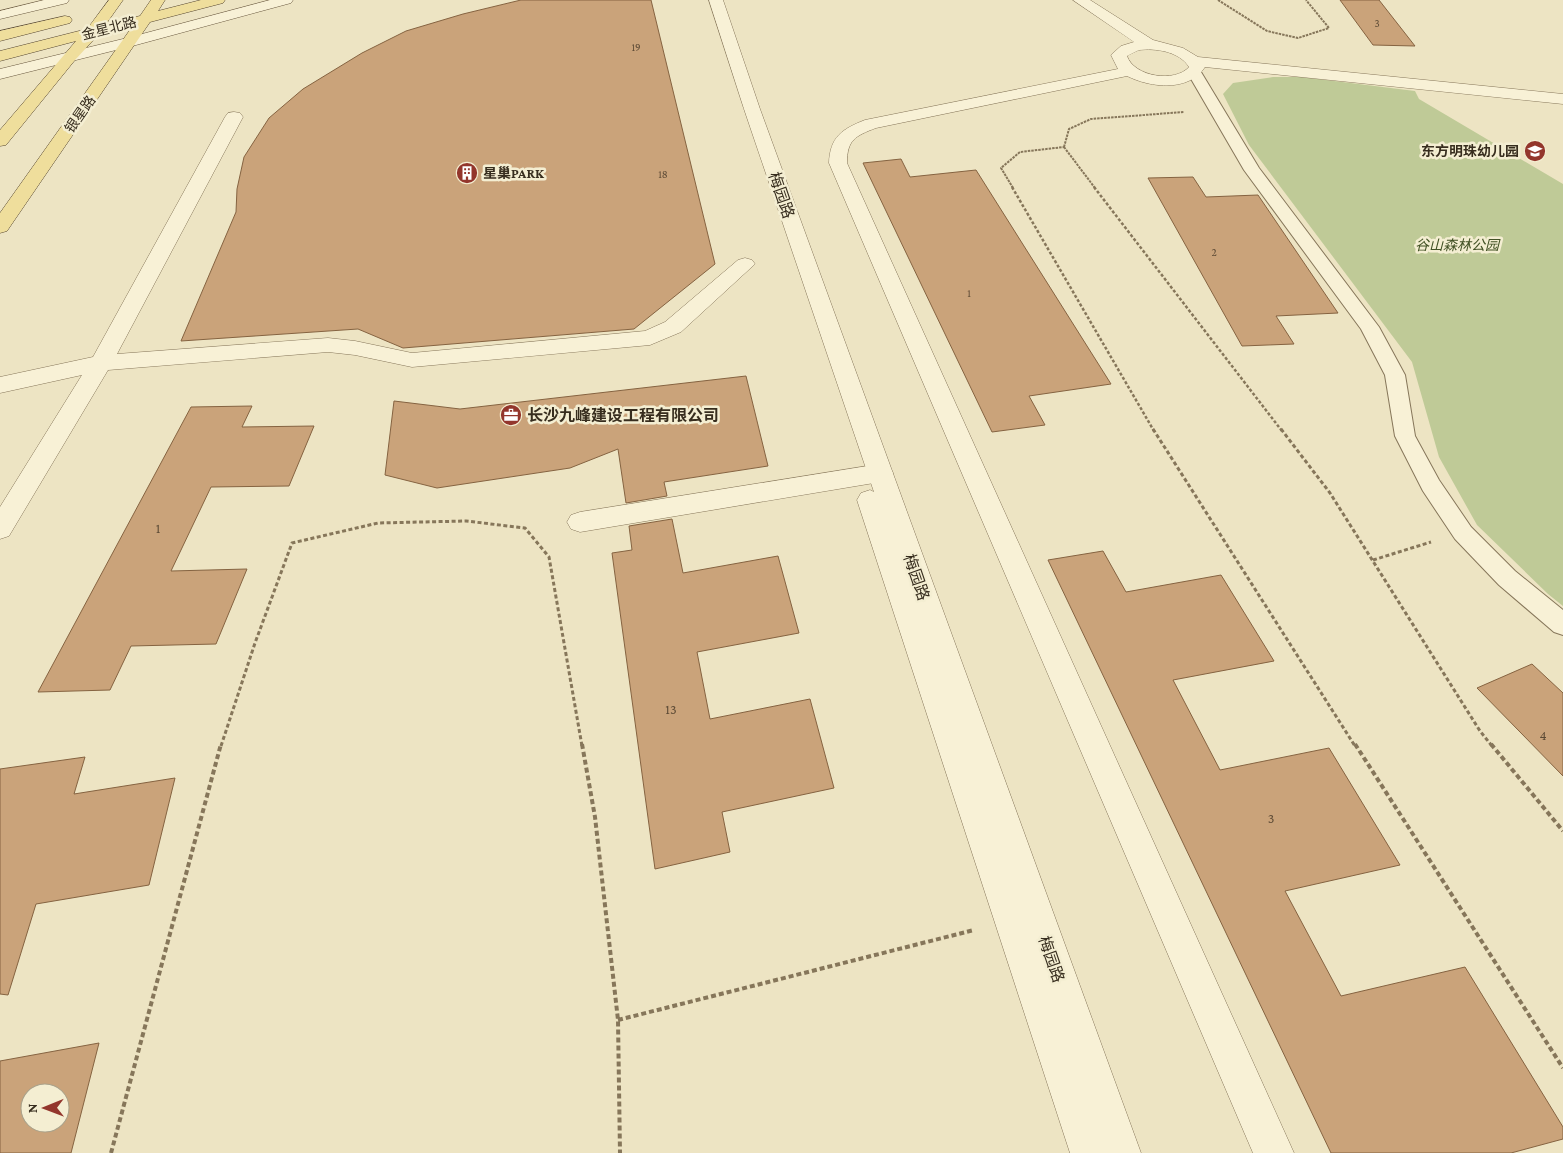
<svg xmlns="http://www.w3.org/2000/svg" width="1563" height="1153" font-family="'Crimson Pro','Noto Sans SC',serif">
<style>
.green{fill:#bfca97}
.building{fill:#caa37a;stroke:#856341;fill-rule:evenodd}
.lines{fill:none;stroke-linecap:round;stroke-linejoin:round}
.service-casing{stroke:#86765a;stroke-width:2}
.minor-casing{stroke:#86765a;stroke-width:1}
.tertiary-casing{stroke:#86765a;stroke-width:1}
.secondary-casing{stroke:#68573e;stroke-width:1}
.primary-casing{stroke:#54442f;stroke-width:1}
.path-far3{stroke:#86765a;stroke-width:2;stroke-dasharray:2.5 1;stroke-linecap:butt}
.path-far2{stroke:#86765a;stroke-width:2.5;stroke-dasharray:3 2;stroke-linecap:butt}
.path-far1{stroke:#86765a;stroke-width:3;stroke-dasharray:4 2.5;stroke-linecap:butt}
.path{stroke:#86765a;stroke-width:4;stroke-dasharray:5 3;stroke-linecap:butt}
.service{fill:#f8f1d6;fill-rule:evenodd}
.minor{fill:#f8f1d6;fill-rule:evenodd}
.tertiary{fill:#f8f1d6;fill-rule:evenodd}
.secondary{fill:#f8f1d6;fill-rule:evenodd}
.primary{fill:#efde9c;fill-rule:evenodd}
.labels{text-anchor:middle;stroke-width:5;stroke-linejoin:round;paint-order:stroke}
.far-number-label{font-size:11px;fill:#5c4a35}
.far-street-label{font-size:14px;fill:#372d1e;stroke:#f4eed2}
.far-poi-label{font-size:14px;font-weight:bold;fill:#372d1e;stroke:#f4eed2;text-anchor:end}
.far-park-label{font-size:14px;font-style:italic;fill:#425225;stroke:#f4eed2}
.number-label{font-size:14px;fill:#5c4a35}
.street-label{font-size:16px;fill:#372d1e;stroke:#f4eed2}
.poi-label{font-size:16px;font-weight:bold;fill:#372d1e;stroke:#f4eed2;text-anchor:start}
</style>
<rect width="100%" height="100%" fill="#ede4c3"/>
<!-- green -->
<path class="green" d="M1273 77H1302L1415 91 1419 99 1563 184V606L1548 594 1477 525 1439 457 1412 362 1249 145 1223 94 1233 83Z"/>
<!-- building -->
<path class="building" d="M521 0H651L715 264 634 329 403 348 358 329 181 341 236 212 237 189 244 157 269 118 303 89 362 53 406 31 463 14Z
M1340 0H1379L1415 46 1373 45Z
M901 159 910 177 976 170 1111 384 1029 396 1045 425 992 432 863 163Z
M1193 177 1206 197 1258 195 1338 313 1276 316 1294 344 1242 346 1148 178Z
M746 376 768 466 664 482 667 496 626 503 618 449 570 468 437 488 385 475 394 401 460 409Z
M252 406 242 427 314 426 289 486 211 487 171 571 247 569 216 644 131 646 110 690 38 692 191 407Z
M672 519 683 573 778 556 799 633 697 652 710 719 810 699 834 788 722 812 730 852 655 869 612 553 632 550 629 526Z
M1103 551 1126 592 1221 575 1274 661 1173 680 1220 770 1329 748 1400 865 1285 891 1341 996 1465 967 1563 1127V1139L1511 1153H1331L1048 560Z
M1532 664 1563 693V776L1477 688Z
M85 757 74 794 175 778 149 885 36 904 8 995 0 994V769Z
M99 1043 71 1153H0V1061ZM30 1093H60V1123H30Z"/>
<g class="lines">
<!-- service casing -->
<g class="service-casing">
<path id="service" d="M1194 68 1201 72 1259 168 1379 327 1405 375 1415 436 1439 480 1471 527 1515 571 1563 610V635L1554 632 1499 585 1455 539 1423 491 1395 436 1385 375 1361 329 1244 170 1187 72Z"/>
</g>
<!-- minor casing -->
<g class="minor-casing">
<path id="minor" d="M1073 0H1090L1153 40 1183 48 1198 57 1563 94V104L1205 67C1189 92 1151 88 1127 76L876 128C855 136 847 140 847 163L1294 1153H1253L829 163C830 137 842 129 865 120L1118 69 1111 55 1121 46 1134 42ZM1139 50C1155 48 1179 51 1189 67 1175 83 1134 77 1127 56Z
M234 112 240 113 243 117 117 354 328 338 355 341 412 353 645 331 665 322 738 260 745 258 752 260 755 264 681 332 650 345 412 367 355 355 328 352 108 370 9 536 0 539V507L82 375 0 393V377L93 357 225 117 228 113Z
M880 464 889 466 893 473 889 480 880 482 580 532 571 529 567 522 571 515 580 512Z"/>
</g>
<!-- tertiary casing -->
<g class="tertiary-casing">
<path id="tertiary" d="M709 0H723L760 109 1141 1153H1070L857 500 861 493 870 490 874 492 744 109Z"/>
</g>
<!-- secondary casing -->
<g class="secondary-casing">
<path id="secondary" d="M44 0H69L67 3 0 19V11Z
M270 0H293L291 3 136 45 0 79V69L127 38Z"/>
</g>
<!-- primary casing -->
<g class="primary-casing">
<path id="primary" d="M109 0H123L106 24 140 16 151 0H165L158 11 201 0H225L223 3 150 22 7 231 0 233V213L132 27 98 35 75 60 6 145 0 146V130L76 41 0 61V51L87 29Z
M65 16 70 17 72 20 70 23 0 41V31Z"/>
</g>
<!-- path-far3 -->
<path class="path-far3" d="M1218 0 1267 31 1298 38 1329 28 1306 0
M1064 147 1095 188
M1064 147 1069 129 1091 119 1184 112
M1013 188 1001 168 1020 152 1064 147"/>
<!-- path-far2 -->
<path class="path-far2" d="M1012 187 1154 431
M1094 187 1282 431"/>
<!-- path-far1 -->
<path class="path-far1" d="M1153 429 1355 746
M1281 429 1330 493 1480 731 1492 746
M1373 560 1431 542
M221 746 255 643 292 543 378 523 466 521 525 528 549 557 582 746"/>
<!-- path -->
<path class="path" d="M582 744 595 817 618 1020 620 1153
M1355 744 1563 1068
M1491 744 1563 831
M618 1020 974 930
M111 1153 221 744"/>
<!-- service -->
<use href="#service" class="service"/>
<!-- minor -->
<use href="#minor" class="minor"/>
<!-- tertiary -->
<use href="#tertiary" class="tertiary"/>
<!-- secondary -->
<use href="#secondary" class="secondary"/>
<!-- primary -->
<use href="#primary" class="primary"/>
</g>
<!-- icons -->
<defs>
<g id="school-disc" transform="scale(1.125)"><circle r="9.5" fill="#93362c" stroke="#f4eed2"/><path d="M0-5L7-2L0 1L-7-2ZM-4 1L0 2.5L4 1V4Q0 6-4 4Z" fill="#fff"/></g>
<g id="building-disc" transform="scale(1.125)"><circle r="9.5" fill="#93362c" stroke="#f4eed2"/><path d="M-4-6H4V6H1V3H-1V6H-4ZM-2.5-4.3h1.7v1.8h-1.7ZM.8-4.3h1.7v1.8H.8ZM-2.5-1h1.7V.8h-1.7ZM.8-1h1.7V.8H.8Z" fill="#fff"/></g>
<g id="office-disc" transform="scale(1.125)"><circle r="9.5" fill="#93362c" stroke="#f4eed2"/><path d="M-6-3h4V-5.5h4V-3h4V5H-6ZM-1-4.5V-3h2v-1.5ZM-6 0V1H6V0Z" fill="#fff"/></g>
</defs>
<g fill-rule="evenodd">
<use href="#school-disc" x="1535" y="151"/>
<use href="#building-disc" x="467" y="173"/>
<use href="#office-disc" x="511" y="415"/>
</g>
<g class="labels">
<!-- far-number labels -->
<g class="far-number-label">
<text x="1377" y="27">3</text>
<text x="636" y="51">19</text>
<text x="663" y="178">18</text>
<text x="1214" y="256">2</text>
<text x="969" y="297">1</text>
</g>
<!-- far-street labels -->
<g class="far-street-label">
<text transform="translate(109 28) rotate(-14)" y="5">金星北路</text>
<text transform="translate(80 114) rotate(-55)" y="5">银星路</text>
</g>
<!-- far-poi labels -->
<g class="far-poi-label">
<text x="1519" y="156">东方明珠幼儿园</text>
<text x="483" y="178" text-anchor="start">星巢PARK</text>
</g>
<!-- far-park labels -->
<g class="far-park-label">
<text x="1457" y="250">谷山森林公园</text>
</g>
<!-- number labels -->
<g class="number-label">
<text x="158" y="533">1</text>
<text x="671" y="714">13</text>
<text x="1543" y="740">4</text>
<text x="1271" y="823">3</text>
</g>
<!-- street labels -->
<g class="street-label">
<text transform="translate(782 195) rotate(71)" y="6">梅园路</text>
<text transform="translate(917 577) rotate(71)" y="6">梅园路</text>
<text transform="translate(1052 959) rotate(71)" y="6">梅园路</text>
</g>
<!-- poi labels -->
<g class="poi-label">
<text x="527" y="421">长沙九峰建设工程有限公司</text>
</g>
</g>
<!-- north arrow -->
<g transform="translate(45 1108) rotate(269)"><circle r="24" fill="#f4eed2" stroke="#a8a18a"/>
<path d="M0-4L9 19L0 12L-9 19Z" fill="#93362c"/>
<text y="-8" font-size="14" font-weight="bold" text-anchor="middle" fill="#372d1e">N</text>
</g>
</svg>
